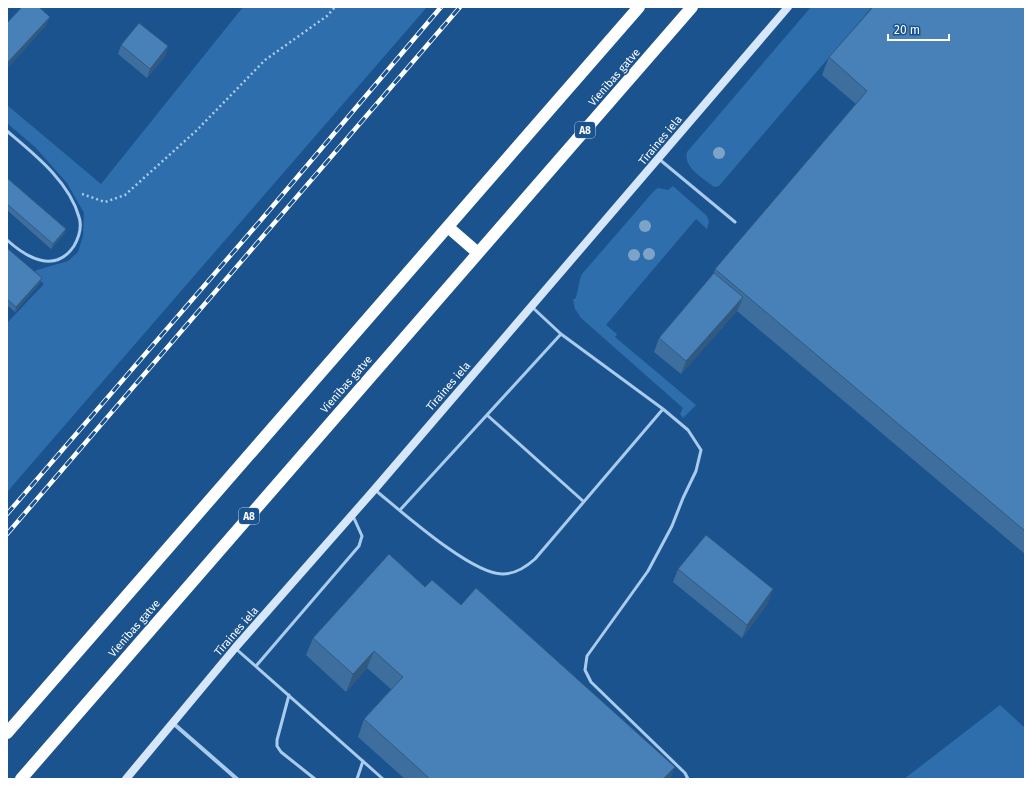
<svg xmlns="http://www.w3.org/2000/svg" width="1032" height="786" font-family="'Fira Sans',sans-serif">
<style>
.green{fill:#2e6eac}
.lines{fill:none;stroke-linecap:round;stroke-linejoin:round}
.path{stroke:#a9cbee;stroke-width:2.5;stroke-dasharray:2 3;stroke-linecap:butt}
.lane{stroke:#a9cbee;stroke-width:3}
.street{stroke:#a9cbee;stroke-width:4}
.secondary{stroke:#d6e7fa;stroke-width:8}
.highway{stroke:#fff;stroke-width:12}
.rail-casing{stroke:#fff;stroke-width:4.5}
.rail{stroke:#1b538e;stroke-width:3;stroke-dasharray:9;stroke-linecap:butt}
.tree{fill:#7ea3c9}
.wall{fill:#3e6e9e}
.shaded-wall{fill:#325a81}
.building{fill:#4880b8;stroke:#325a81}
.labels{text-anchor:middle;stroke-width:3.5;stroke-linejoin:round;paint-order:stroke}
.shield{fill:#1b538e;stroke:#bbcbdd;stroke-width:1}
.shield-label{font-size:10px;font-weight:bold;fill:#fff}
.street-label{font-size:11px;fill:#fff;stroke:#1b538e}
</style>
<rect width="100%" height="100%" fill="#1b538e"/>
<!-- green -->
<path class="green" d="M243 7H427L7 492V323L44 284 33 273 37 270 68 261 78 252 83 236 84 213 67 183 35 147 7 123V105L101 184Z
M811 7H872L719 186 714 187C703 178 683 168 687 152Z
M673 186 707 216 709 222 707 229 696 219 606 325 617 334 615 337 696 405 683 418 680 414 683 408 581 318 575 309 573 299H575C579 291 578 282 582 274L653 192 658 188 668 190Z
M1000 705 1025 728V779H904Z"/>
<g class="lines">
<!-- path -->
<path class="path" d="M82 194 105 202 125 195 197 130 265 60 327 16 335 7"/>
<!-- lane -->
<path class="lane" d="M7 131C34 154 69 181 79 217 82 226 79 237 74 246 55 274 27 258 7 240
M659 159 735 222
M663 409 688 430 701 450 696 471 683 498 672 526 648 571 587 656 585 670 591 682 685 773 688 779
M487 415 583 501
M375 490C401 511 472 575 503 574 516 574 526 567 535 559L663 409 561 334 532 307
M400 510 561 334
M235 648 383 779
M256 666 359 546 362 536 353 516
M289 695 277 740V746L281 752 315 779
M357 779 363 761"/>
<!-- street -->
<path class="street" d="M174 724 237 779"/>
<!-- secondary -->
<path class="secondary" d="M126 779 235 648 374 490 788 7"/>
<!-- highway -->
<path class="highway" d="M448 227 478 253
M7 733 639 7
M21 779 692 7"/>
<!-- rail casing -->
<g class="rail-casing">
<path id="rail" d="M7 514 261 220 441 7
M7 534 460 7"/>
</g>
<!-- rail -->
<use href="#rail" class="rail"/>
</g>
<!-- trees -->
<g class="tree">
<circle cx="719" cy="153" r="6"/>
<circle cx="645" cy="226" r="6"/>
<circle cx="649" cy="254" r="6"/>
<circle cx="634" cy="255" r="6"/>
</g>
<!-- wall -->
<path class="wall" d="M1025 7V554L737 311 681 374 654 352 659 338 714 273 715 269 856 104 822 75 829 57Z
M121 45 168 46 165 56 147 78 118 54Z
M7 178 66 229 64 234 51 249 7 210Z
M7 248 42 278 40 283 15 312 7 305Z
M678 569 768 603 742 638 673 582Z
M425 587 461 605 670 779H405L358 737 364 719 391 689 367 668 346 692 306 655 313 638Z"/>
<!-- shaded-wall -->
<path class="shaded-wall" d="M50 17 46 26 7 69V65L8 62Z
M168 46 165 56 147 78 150 69Z
M66 229 64 234 51 249 53 244Z
M42 278 40 283 15 312 16 307Z
M743 297 738 310 681 374 686 361Z
M773 589 768 603 742 638 747 625Z
M374 651 367 668 346 692 353 674Z
M675 767 670 779H663Z"/>
<!-- building -->
<path class="building" d="M22 7H39L50 17 8 62 7 61V23Z
M873 7H1025V531L715 269 867 91 829 57Z
M139 23 168 46 150 69 121 45Z
M7 178 66 229 53 244 7 204Z
M7 248 42 278 16 307 7 299Z
M714 273 743 297 686 361 659 338Z
M706 535 773 589 747 625 678 569Z
M389 554 425 587 432 580 461 605 476 588 675 767 663 779H430L364 719 403 677 374 651 353 674 313 638Z"/>
<g class="labels">
<!-- shield labels -->
<g class="shield">
<rect x="575" y="122" width="20" height="16" rx="3"/>
<rect x="239" y="508" width="20" height="16" rx="3"/>
</g>
<g class="shield-label">
<text x="585" y="134">A8</text>
<text x="249" y="520">A8</text>
</g>
<!-- street labels -->
<g class="street-label">
<text transform="translate(614 77) rotate(-49)" y="4">Vienības gatve</text>
<text transform="translate(660 140) rotate(-50)" y="4">Tīraines iela</text>
<text transform="translate(346 384) rotate(-49)" y="4">Vienības gatve</text>
<text transform="translate(448 386) rotate(-49)" y="4">Tīraines iela</text>
<text transform="translate(134 628) rotate(-49)" y="4">Vienības gatve</text>
<text transform="translate(236 631) rotate(-49)" y="4">Tīraines iela</text>
</g>
</g>
<!-- border -->
<rect width="1032" height="786" fill="none" stroke="#ffffff" stroke-width="16"/>
<!-- scale -->
<path d="M888 34v6h61v-6" fill="none" stroke="#ffffff" stroke-width="2"/>
<text x="894" y="34" font-size="12" fill="#ffffff" stroke="#1b538e" stroke-width="3" paint-order="stroke">20 m</text>
</svg>
